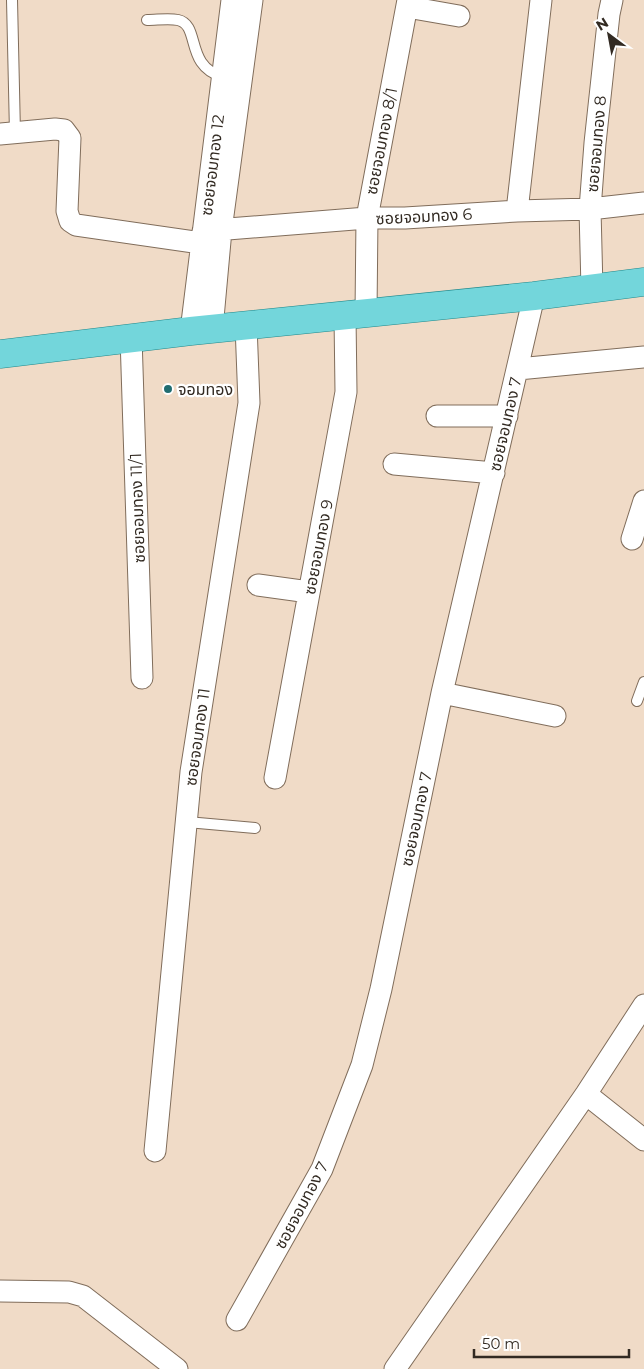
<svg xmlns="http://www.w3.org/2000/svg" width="644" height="1369" font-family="Montserrat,'Noto Sans Thai',sans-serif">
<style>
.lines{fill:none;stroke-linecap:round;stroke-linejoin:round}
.service-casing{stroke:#806d5b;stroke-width:12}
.minor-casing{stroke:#806d5b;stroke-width:23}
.primary-casing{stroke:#20888b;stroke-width:29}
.service{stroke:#fff;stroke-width:10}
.minor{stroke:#fff;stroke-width:21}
.primary{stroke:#73d6db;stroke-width:28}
.poi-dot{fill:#216d71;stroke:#fff;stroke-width:2}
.labels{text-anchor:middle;stroke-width:4.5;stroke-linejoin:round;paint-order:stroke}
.street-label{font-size:16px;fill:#322a22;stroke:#fff}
.poi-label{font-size:16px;fill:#322a22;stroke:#fff;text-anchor:start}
</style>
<rect width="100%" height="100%" fill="#f0dbc7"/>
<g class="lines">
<!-- service casing -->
<g class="service-casing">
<path id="service" d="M12 0 15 133
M147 20C157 20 169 18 178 20 201 25 184 66 223 77
M637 701 644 682
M187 822 255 828"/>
</g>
<!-- minor casing -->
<g class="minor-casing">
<path id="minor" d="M407 7 459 16
M0 134 55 129 64 130 70 138 67 211 70 221 76 225 201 243
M517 211 541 0
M203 231 367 218H405L517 211 590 209 644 203
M592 289 590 209 595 143 609 14 612 0
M366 314 367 218 408 0
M212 329 221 230 252 0
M191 331 232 0
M131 337 142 678
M518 369 644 357
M437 416H507
M394 464 494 473
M632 539 644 501
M258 585 309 592
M442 693 555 716
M275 778 346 392 345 316
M586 1094 644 1140
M155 1151 191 772 249 403 246 325
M0 1291 69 1292 83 1296 177 1369
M237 1320 322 1169 362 1065 381 989 442 693 534 296
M395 1369 586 1094 644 1005"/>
</g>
<!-- primary casing -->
<g class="primary-casing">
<path id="primary" d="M0 354 191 331 534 296 644 282"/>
</g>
<!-- service -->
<use href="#service" class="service"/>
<!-- minor -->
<use href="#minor" class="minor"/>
<!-- primary -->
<use href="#primary" class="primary"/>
</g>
<!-- markers -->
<circle class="poi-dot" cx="168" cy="389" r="5"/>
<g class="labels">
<!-- street labels -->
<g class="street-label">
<text transform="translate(381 141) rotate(-79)" y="6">ซอยจอมทอง 8/1</text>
<text transform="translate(596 144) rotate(-85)" y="6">ซอยจอมทอง 8</text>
<text transform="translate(212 165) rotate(-83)" y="6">ซอยจอมทอง 12</text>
<text transform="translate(424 216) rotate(-3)" y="6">ซอยจอมทอง 6</text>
<text transform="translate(505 424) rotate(-77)" y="6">ซอยจอมทอง 7</text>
<text transform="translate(137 508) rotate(-92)" y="6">ซอยจอมทอง 11/1</text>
<text transform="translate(318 547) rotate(-79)" y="6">ซอยจอมทอง 9</text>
<text transform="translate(197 737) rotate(-82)" y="6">ซอยจอมทอง 11</text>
<text transform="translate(416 819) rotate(-78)" y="6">ซอยจอมทอง 7</text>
<text transform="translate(301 1205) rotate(-62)" y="6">ซอยจอมทอง 7</text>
</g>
<!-- poi labels -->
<g class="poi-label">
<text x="178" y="395">จอมทอง</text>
</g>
</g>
<!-- north arrow -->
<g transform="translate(609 35) rotate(328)" stroke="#ffffff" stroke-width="4" paint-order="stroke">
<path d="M0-4L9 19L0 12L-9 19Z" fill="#322a22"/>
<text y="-8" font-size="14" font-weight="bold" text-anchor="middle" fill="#322a22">N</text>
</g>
<!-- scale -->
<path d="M474 1349v8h155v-8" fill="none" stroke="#322a22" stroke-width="2.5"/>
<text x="482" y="1349" font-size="15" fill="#322a22" stroke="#ffffff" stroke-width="4" paint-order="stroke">50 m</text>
</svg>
